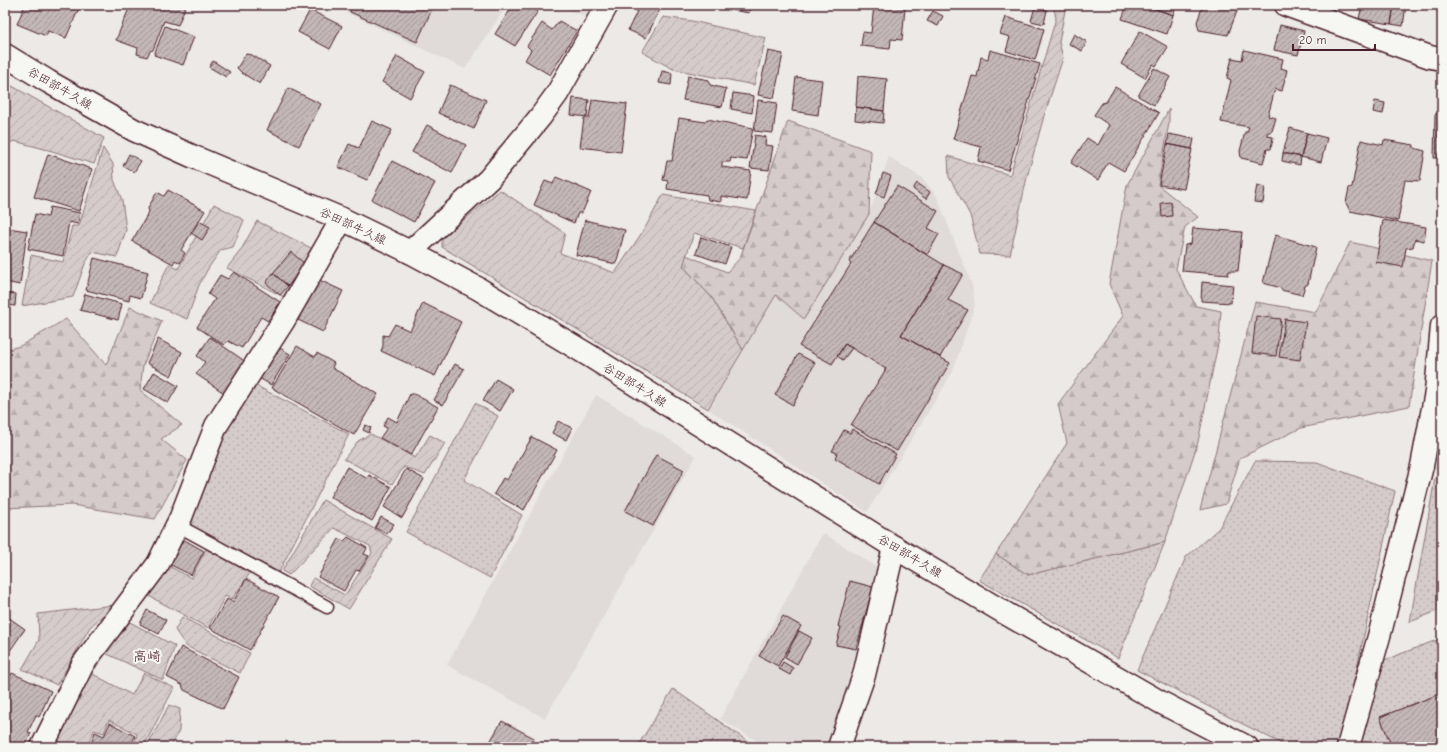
<svg xmlns="http://www.w3.org/2000/svg" width="1447" height="752" font-family="'Comic Neue','Klee One',sans-serif">
<style>
.built{fill:#e0dad8}
.grass{fill:url(#grass-dots);stroke:#8f757a}
.forest{fill:url(#forest-firs);stroke:#8f757a}
.garden{fill:url(#garden-furrows);stroke:#8f757a}
.building{fill:url(#building-hatch);stroke:#4a1f2b}
.lines{fill:none;stroke-linecap:round;stroke-linejoin:round}
.lane-casing{stroke:#4a1f2b;stroke-width:15}
.street-casing{stroke:#4a1f2b;stroke-width:25}
.secondary-casing{stroke:#4a1f2b;stroke-width:25}
.lane{stroke:#f6f6f2;stroke-width:12}
.street{stroke:#f6f6f2;stroke-width:22}
.secondary{stroke:#f6f6f2;stroke-width:22}
.labels{text-anchor:middle;stroke-width:4;stroke-linejoin:round;paint-order:stroke}
.street-label{font-size:12px;fill:#4a1f2b;stroke:#f6f6f2}
.quarter-label{font-size:14px;fill:#4a1f2b;stroke:#f6f6f2}
</style>
<defs>
<pattern id="grass-dots" width="8" height="8" patternUnits="userSpaceOnUse"><rect width="8" height="8" fill="#d4cbca"/><path d="M2 2h.1M6 6h.1" fill="none" stroke="#b8aeae" stroke-width="1.8" stroke-linecap="round"/></pattern>
<pattern id="forest-firs" width="22" height="20" patternUnits="userSpaceOnUse"><rect width="22" height="20" fill="#d4cbca"/><path d="M5 1l3.5 6h-7zM16 11l3.5 6h-7z" fill="#b8aeae"/></pattern>
<pattern id="garden-furrows" width="10" height="10" patternUnits="userSpaceOnUse"><rect width="10" height="10" fill="#d4cbca"/><path d="M-1 1l2-2M0 10L10 0M9 11l2-2" fill="none" stroke="#b8aeae"/></pattern>
<pattern id="building-hatch" width="6" height="6" patternUnits="userSpaceOnUse"><rect width="6" height="6" fill="#c4b7b7"/><path d="M-1 1l2-2M0 6l6-6M5 7l2-2" fill="none" stroke="#a19495"/></pattern>
</defs>
<rect width="100%" height="100%" fill="#ece9e6"/>
<filter id="ink" filterUnits="userSpaceOnUse"><feTurbulence type="fractalNoise" baseFrequency=".025" numOctaves="2"/><feDisplacementMap in="SourceGraphic" scale="8" xChannelSelector="R" yChannelSelector="G"/><feConvolveMatrix kernelMatrix="1 2 1 2 8 2 1 2 1" color-interpolation-filters="sRGB"/></filter>
<g filter="url(#ink)">
<!-- built -->
<path class="built" d="M331 5H507L465 69Z
M555 5H596L588 17Z
M889 157 922 178 936 195 972 285 975 305 952 373 867 512 708 409 776 295 804 318 869 214Z
M596 395 696 456 545 718 447 665Z
M823 533 881 570 832 733 824 747H767L720 719Z"/>
<!-- grass -->
<path class="grass" d="M251 383 349 434 279 572 186 524 217 437Z
M475 403 498 416 464 480 522 515 490 578 406 532Z
M1255 461 1317 462 1395 491 1340 747H1288L1137 670 1186 557 1219 528Z
M1442 475V609L1410 622 1435 478Z
M1165 542 1118 658 979 580 996 554 1028 575Z
M1442 638V693L1380 717 1392 747H1359L1382 661Z
M673 689 756 747H637Z"/>
<!-- forest -->
<path class="forest" d="M1169 109V123L1158 185 1198 217 1185 227 1176 269 1196 306 1221 311 1219 339 1198 442 1165 542 1028 575 996 554 1067 443 1058 404 1123 316 1109 284 1127 185Z
M788 121 871 151 869 214 804 319 776 295 743 350 712 298 683 266 686 255 727 272 740 258Z
M1350 242 1432 261 1409 406 1301 428 1240 458 1226 504 1200 510 1255 302 1316 312Z
M130 307 162 321 143 365 140 390 182 425 161 439 187 460 155 519 72 505 5 508V350L20 346 66 319 106 365Z"/>
<!-- garden -->
<path class="garden" d="M1053 5H1066L1059 42 1063 58 1044 116 1027 177 1010 255 980 254 970 215 949 177 948 156 1010 175 1056 18Z
M663 17 692 21 766 38 754 85 673 69 642 52Z
M5 82 104 138 94 164 52 151 14 141 5 145Z
M103 148 113 164 114 180 122 200 126 230 117 257 92 252 85 264 73 297 22 306 31 255 63 262 72 226H79Z
M500 190 565 233 560 253 615 273 645 228 663 195 756 211 743 248 694 233 683 266 712 298 743 350 708 409 442 247V238Z
M214 204 244 220 233 247 221 250 209 267 199 285 187 319 150 303 169 264 178 269Z
M257 221 313 249 286 298 227 268 241 250Z
M371 434 415 458 430 435 445 443 425 475 404 467 392 484 344 459 358 441Z
M323 500 392 539 349 609 309 586 313 578 345 595 372 553 370 546 334 528 289 575 282 571Z
M206 549 250 573 232 599 225 596 208 628 147 595 167 565 191 578Z
M114 605 90 627 57 685 22 669 39 640 38 614Z
M182 617 250 653 240 673 186 646 175 630Z
M126 620 175 646 163 680 103 652Z
M89 672 132 695 144 673 174 688 144 746 135 742 137 734 109 720 104 733 94 730 87 747H54Z
M169 705 180 709 179 731 171 747H147Z"/>
<!-- building -->
<path class="building" d="M25 5H72L79 8 66 38 48 31 46 36 17 24Z
M128 5H186L178 25 164 21 153 50 150 51 147 57 137 54 138 48 116 40 130 6Z
M353 5H429L433 7 417 42 350 12Z
M513 5H529L538 11 515 46 495 34Z
M640 5H662L646 38 628 30Z
M727 5H751L749 13 727 9Z
M874 5 905 8 902 40 891 39 890 49 861 46 863 32 871 33Z
M1127 5H1144L1173 15 1167 34 1122 19Z
M1144 5H1177L1173 15Z
M1203 5 1239 6 1228 35 1199 30 1197 22Z
M1362 5H1394L1391 24 1359 19Z
M1394 5H1406L1403 26 1391 24Z
M1035 7 1047 10 1044 24 1031 21Z
M310 10 342 26 330 49 298 32Z
M933 11 943 16 938 26 927 21Z
M1006 17 1044 29 1035 60 1006 51 1010 37 1000 34Z
M559 21 577 31 550 75 525 60 531 50 527 46 542 23 552 30Z
M1280 25 1304 31 1298 55 1274 50Z
M165 26 194 37 183 65 154 55Z
M1140 31 1168 47 1156 66 1153 64 1145 78 1121 64Z
M1074 34 1087 42 1082 51 1069 44Z
M990 50 1040 64 1008 170 978 161 981 147 953 139 972 76 977 77 981 57 988 59Z
M1244 50 1283 59 1281 68 1287 70 1282 91 1275 89 1268 116 1276 118 1272 131 1267 133V136L1273 137 1271 149H1267L1263 163 1241 158 1240 151 1245 132H1247L1249 127 1221 122 1231 80 1227 78 1232 58 1242 60Z
M768 51 783 54 774 98 758 95Z
M246 54 252 55 270 66 260 84 242 73 237 68Z
M397 56 425 72 410 98 382 82Z
M213 61 230 72 226 77 209 67Z
M1154 68 1170 77 1154 105 1138 96Z
M662 71 672 73 671 85 659 83Z
M688 76 709 80 710 85 726 89 722 107 683 100Z
M858 76 887 79 884 111 856 107Z
M796 77 822 80 818 115 792 111Z
M450 85 486 100 474 129 438 113Z
M1115 87 1159 113 1124 171 1108 162 1098 180 1071 163 1087 138 1098 145 1109 125 1094 115 1102 103 1106 102Z
M288 88 321 104 299 146 267 130Z
M733 93 754 96 752 113 731 109Z
M573 98 589 100 587 117 571 115Z
M592 100 627 104 621 152 580 147 584 118H589Z
M758 100 777 103 773 133 754 131Z
M1375 101 1385 103 1383 114 1373 112Z
M856 107 884 111 883 123 855 120Z
M1435 114H1440V158H1434Z
M679 118 705 122 707 119 753 128 747 160 731 158 730 162H722V167L751 171 747 200 721 196V202L708 200 707 195 667 189 668 181 663 180 667 161H672Z
M372 121 392 130 367 180 338 167 349 144 359 148Z
M427 125 466 145 452 173 412 152Z
M1290 128 1307 133 1301 157 1283 153Z
M1307 133 1327 138 1321 162 1301 157Z
M1169 134 1194 139 1192 149 1167 144Z
M755 135 766 137 765 145 773 146 769 170 750 168Z
M1361 140 1383 145 1384 140 1414 145V148L1425 151 1420 181 1405 180 1398 221 1350 211 1346 203 1349 188 1352 187Z
M1167 144 1192 149 1184 189 1159 185Z
M1283 153 1301 157 1300 165 1282 161Z
M48 154 92 169 79 211 34 197Z
M129 154 141 161 134 172 123 166Z
M392 161 435 183 414 222 372 200Z
M883 173 891 176 884 197 876 194Z
M556 177 591 192 582 213H578L574 223 534 205 545 181 553 184Z
M917 183 930 192 926 199 913 189Z
M1257 185 1265 187 1263 203 1254 202Z
M897 186 938 211 928 228 939 234 927 255 874 222Z
M168 190 205 211 181 250 185 253 180 263 175 260 173 264 132 241 149 212 148 208 157 192 164 196Z
M1171 202 1172 216 1162 217 1161 203Z
M50 207 80 213 78 224 69 222 63 256 28 249 35 214 48 217Z
M585 220 625 230 616 264 576 255Z
M1383 220 1426 227 1424 241 1415 239 1413 247 1406 248 1403 267 1376 262Z
M199 221 210 227 202 240 191 233Z
M874 222 944 265 901 335 950 363 897 451 851 425 886 369 845 344 832 364 799 346 851 264 849 262Z
M8 228 27 231 20 285 5 282V237L7 238Z
M1193 228 1242 232 1238 271H1229L1228 275 1182 271 1185 245 1191 244Z
M1275 235 1316 247 1308 284 1305 286 1302 295 1281 290V288L1263 283Z
M701 237 731 247 725 264 696 254Z
M291 252 305 264 288 286 273 273Z
M94 258 148 272 141 298 130 295 129 301 86 290Z
M944 265 963 274 948 300 968 310 940 357 901 335Z
M234 272 280 302 268 321 261 317 242 348 228 341 224 345 197 327 215 299 208 294 220 275 228 279Z
M273 273 288 286 280 295 266 283Z
M317 279 343 291 323 332 298 320Z
M1202 282 1233 285 1231 303 1201 301Z
M5 293 16 294 15 306 5 305Z
M85 294 122 304 118 320 80 310Z
M423 303 461 322 435 376 381 351 383 346V335L388 336 395 324 410 331Z
M1256 316 1281 319 1276 356 1252 353Z
M1285 319 1306 322 1300 360 1279 357Z
M210 337 246 362 224 393 196 374 205 362 197 356Z
M158 339 182 352 171 376 147 363Z
M845 344 852 348 843 360 837 356Z
M297 346 315 357 317 353 334 363 332 368 378 394 354 435 272 388Z
M278 347 290 354 271 385 259 378Z
M798 354 815 363 793 405 775 395Z
M455 364 464 369 443 405 434 400Z
M154 372 178 386 168 403 144 389Z
M496 379 513 389 500 411 483 401Z
M410 394H414L438 407 411 455 380 438 387 428 383 426 388 417 397 422Z
M558 421 572 428 566 440 552 433Z
M365 425 371 427 369 433 363 430Z
M852 429 896 454 879 484 835 458 837 453 832 451 844 430 850 433Z
M532 437 557 450 524 510 494 494 503 478 507 480Z
M656 455 684 470 653 526 625 511Z
M347 467 366 478 369 475 391 487 372 521 330 497Z
M406 469 424 479 402 518 384 507Z
M381 517 394 524 387 534 375 528Z
M348 537 367 548 364 554 369 556 359 571 356 570 344 591 318 577 339 539 344 541Z
M181 538 204 551 191 575 167 563Z
M246 579 279 597 250 650 210 628 227 599 233 602Z
M850 581 873 587 856 649 836 645 841 627 838 626Z
M147 610 166 620 159 634 140 624Z
M5 615 25 629 7 655 5 654Z
M783 616 801 626 778 666 759 656Z
M799 631 812 638 797 664 785 657Z
M181 647 239 677 223 709 184 690 182 685 167 677Z
M783 662 793 668 790 675 779 669Z
M12 673 51 691 39 717 36 715 28 732 31 733 25 747H13L5 743V687Z
M1442 693V747H1392L1380 717Z
M502 721 534 738 530 747H487Z
M110 723 135 736 132 743 140 747H90L95 732 104 736Z"/>
<g class="lines">
<!-- lane casing -->
<g class="lane-casing">
<path id="lane" d="M177 525 327 607"/>
</g>
<!-- street casing -->
<g class="street-casing">
<path id="street" d="M1286 5 1430 57 1436 58H1442
M410 252 489 179 541 116 557 94 607 5
M42 747 83 664 158 564 181 517 216 426 284 320 342 219
M839 747 864 675 894 547
M1348 747 1381 629 1422 466 1436 392 1442 326"/>
</g>
<!-- secondary casing -->
<g class="secondary-casing">
<path id="secondary" d="M5 55 49 82 134 130 194 157 342 219 410 252 479 289 590 356 894 547 1005 613 1162 703 1247 747"/>
</g>
<!-- lane -->
<use href="#lane" class="lane"/>
<!-- street -->
<use href="#street" class="street"/>
<!-- secondary -->
<use href="#secondary" class="secondary"/>
</g>
</g>
<g class="labels">
<!-- street labels -->
<g class="street-label">
<text transform="translate(60 88) rotate(30)" y="4">谷田部牛久線</text>
<text transform="translate(353 226) rotate(25)" y="4">谷田部牛久線</text>
<text transform="translate(635 385) rotate(32)" y="4">谷田部牛久線</text>
<text transform="translate(910 556) rotate(31)" y="4">谷田部牛久線</text>
</g>
<!-- quarter labels -->
<g class="quarter-label">
<text x="147" y="661">高崎</text>
</g>
</g>
<!-- margin -->
<rect width="1447" height="752" fill="none" stroke="#f6f6f2" stroke-width="20"/>
<rect x="10" y="10" width="1427" height="732" fill="none" stroke="#4a1f2b" stroke-width="1.5" filter="url(#ink)"/>
<!-- scale -->
<path d="M1293 44v6h82v-6" fill="none" stroke="#4a1f2b" stroke-width="2"/>
<text x="1299" y="44" font-size="12" fill="#4a1f2b" stroke="#f6f6f2" stroke-width="3" paint-order="stroke">20 m</text>
</svg>
